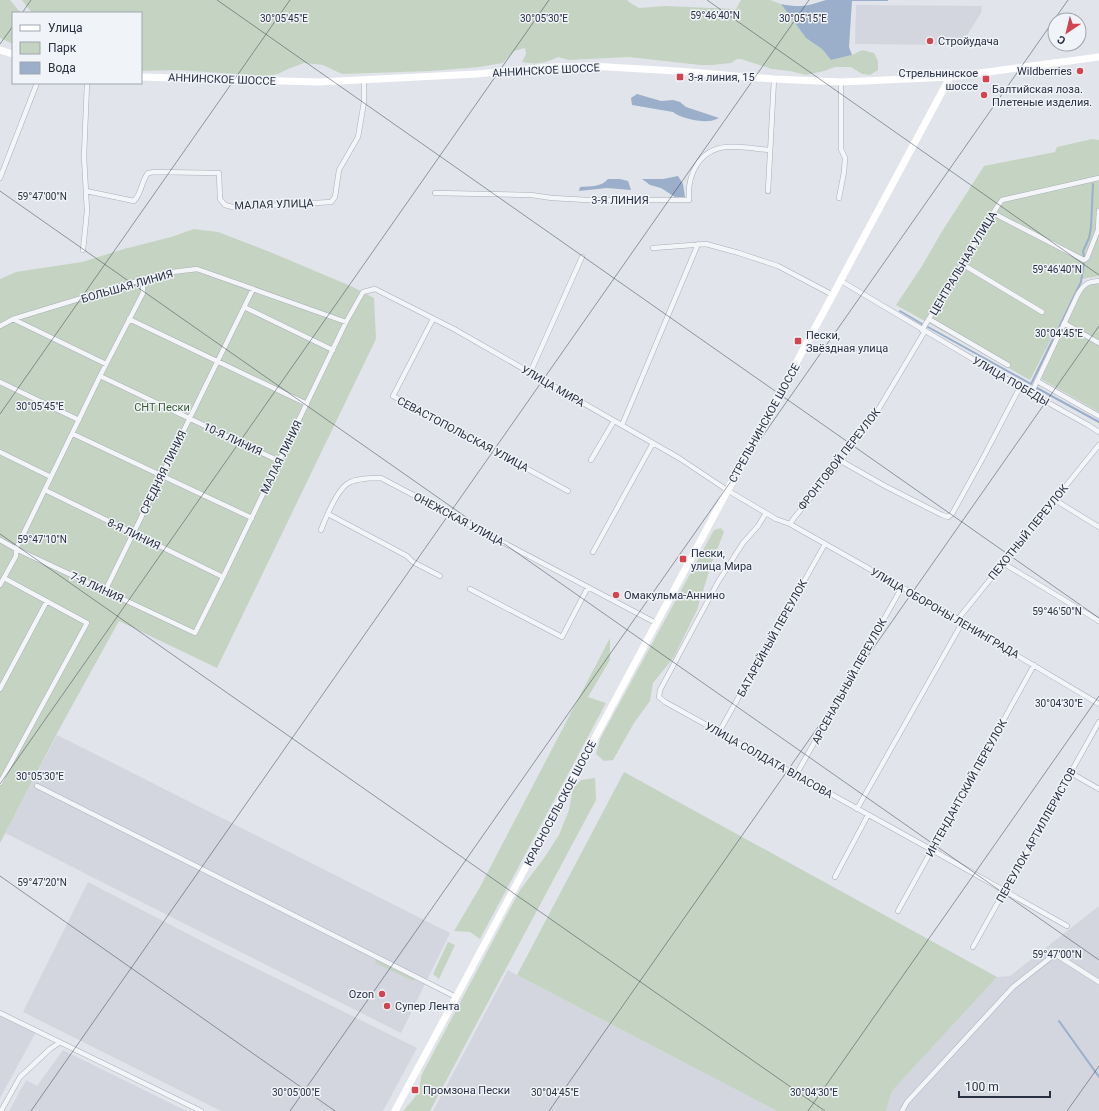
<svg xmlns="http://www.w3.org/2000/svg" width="1099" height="1111" font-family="Roboto,sans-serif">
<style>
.built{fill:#d3d6df}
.green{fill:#c5d4c2}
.water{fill:#9bafca}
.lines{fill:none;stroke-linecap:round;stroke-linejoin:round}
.stream{stroke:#9bafca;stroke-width:2}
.street-casing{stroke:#aaaeb8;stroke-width:5.5}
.street{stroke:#f3f5f8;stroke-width:4.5}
.secondary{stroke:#fff;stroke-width:7}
.ticks{fill:none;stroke:#293042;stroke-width:1;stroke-opacity:0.45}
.poi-dot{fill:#d14450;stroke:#f0f3f7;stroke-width:1.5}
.labels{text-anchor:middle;stroke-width:3;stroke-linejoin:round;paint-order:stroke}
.poi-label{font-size:11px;fill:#293042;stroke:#f0f3f7;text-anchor:start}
.street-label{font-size:11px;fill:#293042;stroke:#f0f3f7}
.park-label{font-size:11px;fill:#3b5e36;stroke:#f0f3f7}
.ticks-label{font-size:10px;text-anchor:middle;fill:#293042;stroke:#f0f3f7;stroke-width:3;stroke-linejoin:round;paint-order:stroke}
</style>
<rect width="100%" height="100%" fill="#e1e4ea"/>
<!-- built -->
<path class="built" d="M856 5 982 6 981 13 961 45 855 44Z
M57 735 450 933 401 1033 5 833Z
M88 882 217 949 417 1048 383 1111H221L23 1012Z
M1099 906V1111H886L892 1091 997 977 1010 976Z
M508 970 517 975 777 1111H433Z
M0 1014 36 1032 0 1098Z
M63 1050 156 1096 186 1111H9L26 1080 37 1086Z"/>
<!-- green -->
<path class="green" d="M0 0H10L21 13H13V44L0 38Z
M22 0H627L629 2 639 8 665 6 736 9 741 0H770L781 4 806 38 822 49 831 60 852 55 862 50 874 53 878 61V70L870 75 862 74 851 67H835L824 71 806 75 790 71 772 69 741 59H737L731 63 712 65H700L629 57 569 60 558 57C546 63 536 65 522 62L526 54 525 48 514 51 503 63 479 67 431 71 342 74 323 65 304 63 288 69 278 74 266 76 177 70 141 71V13H32Z
M1092 139 1099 140V276L1082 279 1030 380 896 305 922 266 941 233 984 166 1055 152 1057 147Z
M194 229 218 232 270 252 353 287 374 298 376 339 217 668 119 621 62 724 0 843V279L16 272 82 262 124 249 171 237Z
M1091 284H1099V412L1041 379 1080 296 1085 288Z
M721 528 724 532 712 562 697 610 674 657 653 683 650 701 634 723 613 760 604 761 596 754 600 739 714 530Z
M610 638V660L588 697 606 703 480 939 470 932 454 931 480 887Z
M624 772 997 977 892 1091 886 1111H777L517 975Z
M595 778 596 800 430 1111H403C415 1098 420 1093 421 1076L520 890 544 858 559 835 569 810 573 788 581 780Z
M448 942 455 945 439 979 433 974Z
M376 960 414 979 413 981 375 963Z"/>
<!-- water -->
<path class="water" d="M826 0H888V1H852L849 47 852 55 831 60 822 49 806 38 781 4C800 8 808 6 826 0Z
M637 94 661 101 673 100 680 102 686 107 719 118C716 119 712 121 709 121 699 122 680 118 673 112L632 105 631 98Z
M678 176 683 184 685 197H675L661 188 650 185 642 179H663Z
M608 179H620L628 181 631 190 607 188 579 191 580 187C590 186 602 187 608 179Z"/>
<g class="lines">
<!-- stream -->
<path class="stream" d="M1084 257 1083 251 1089 238 1091 227 1093 184
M900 311 922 324
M928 327 1031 384 1081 282 1084 262
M1037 388 1099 422
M1059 1021 1099 1077"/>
<!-- street casing -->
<g class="street-casing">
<path id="street" d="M0 178 37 83
M86 191 134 201C142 193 141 182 148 173L155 172 219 173 220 199 225 205 236 208 331 202 335 197 339 170 358 137 364 102V80
M768 191 774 79
M435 193 531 195 552 198 588 200H689C687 175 699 149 727 147 740 146 757 149 770 150
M839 198 844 172 845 158 841 149V82
M993 213 1084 260 1087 258 1098 230 1099 211
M653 248 706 244 739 253 778 266 833 295
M83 250 87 211 84 156 87 83
M962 264 1042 312
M841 281 1020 387 1088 425 1099 432
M244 307 333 350
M13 319 106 364
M129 319 307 404
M433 319 393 396 568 491
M929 319 1008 365
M1064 323 1099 343
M0 326 13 319 164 273 197 269 346 322
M922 330 997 207 1002 200 1099 178
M530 373 582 257
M100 376 279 461
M1037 381 1099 416
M0 382 79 420
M1031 394 1078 294C1084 284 1087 282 1099 281
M622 425 698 244
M73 434 252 518
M0 452 51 477
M591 460 614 421
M841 461 885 486 942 515 948 517 952 514 984 456 1020 387
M45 490 223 577
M1055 500 1099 527
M766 513 758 526 743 543 718 582 660 690 659 697 665 702 932 850 1067 926
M328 514 407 556 413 562 440 576
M790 524 794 518 841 461 878 410 925 331
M321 530C326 517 336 492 347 484 355 478 371 478 381 478L656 623
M0 540 16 549 195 633 223 577 346 322 363 292 375 289 454 329 679 458 727 490 766 513 776 519 790 524 958 619 962 623 1099 704
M593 552 653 443
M1003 563 1099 621
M0 585 16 556V549L100 376 143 293V280
M470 589 562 637 588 587
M105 591 253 289
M958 619 1099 445
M0 689 47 601
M719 732 825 544
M1071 773 1099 789
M796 775 902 587
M0 783 87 623 4 578
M37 786 456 997
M857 809 962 623
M835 877 868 815
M898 911 1034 665
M973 947 1099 722
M0 1013 201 1111
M1 1111 20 1077 50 1049 59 1043
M902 1111 907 1102 1013 987 1055 954 1099 982"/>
</g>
<!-- street -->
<use href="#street" class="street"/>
<!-- secondary -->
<path class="secondary" d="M0 50 13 54
M141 77 319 82 477 74 552 67 590 66 677 71 774 79 841 82 950 77 1099 57
M395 1111 725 495 950 77"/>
</g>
<!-- ticks -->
<path class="ticks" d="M217 0 1099 618M707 0 1099 275M22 13 31 0M0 44 13 26M0 191 1099 960M0 414 290 0M0 534 825 1111M0 784 549 0M0 876 335 1111M31 1111 809 0M290 1111 1068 0M549 1111 1099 326M808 1111 1099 696M1067 1111 1099 1066"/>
<!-- markers -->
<g class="poi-dot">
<circle cx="930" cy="41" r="4"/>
<circle cx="1080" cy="71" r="4"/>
<rect x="676" y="73" width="8" height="8" rx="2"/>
<rect x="982" y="75" width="8" height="8" rx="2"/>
<circle cx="984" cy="95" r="4"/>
<rect x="794" y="337" width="8" height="8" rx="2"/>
<rect x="679" y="555" width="8" height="8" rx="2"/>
<circle cx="616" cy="595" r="4"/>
<circle cx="382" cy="994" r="4"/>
<circle cx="387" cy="1006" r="4"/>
<rect x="411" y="1086" width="8" height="8" rx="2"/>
</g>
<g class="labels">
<!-- poi labels -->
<g class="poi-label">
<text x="938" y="45">Стройудача</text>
<text x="1072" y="75" text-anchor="end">Wildberries</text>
<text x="978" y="77" text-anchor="end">Стрельнинское<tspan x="978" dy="13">шоссе</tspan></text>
<text x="688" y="81">3-я линия, 15</text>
<text x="992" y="93">Балтийская лоза.<tspan x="992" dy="13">Плетеные изделия.</tspan></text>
<text x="806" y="339">Пески,<tspan x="806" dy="13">Звёздная улица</tspan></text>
<text x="691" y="557">Пески,<tspan x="691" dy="13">улица Мира</tspan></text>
<text x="624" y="599">Омакульма-Аннино</text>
<text x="374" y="998" text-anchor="end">Ozon</text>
<text x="395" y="1010">Супер Лента</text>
<text x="423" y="1094">Промзона Пески</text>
</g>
<!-- street labels -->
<g class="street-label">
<text transform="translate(546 70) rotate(-3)" y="4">АННИНСКОЕ ШОССЕ</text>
<text transform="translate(222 79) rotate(2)" y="4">АННИНСКОЕ ШОССЕ</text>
<text x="620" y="204">3-Я ЛИНИЯ</text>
<text transform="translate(274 204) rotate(-2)" y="4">МАЛАЯ УЛИЦА</text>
<text transform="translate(963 263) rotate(-59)" y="4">ЦЕНТРАЛЬНАЯ УЛИЦА</text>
<text transform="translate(127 286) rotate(-16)" y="4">БОЛЬШАЯ ЛИНИЯ</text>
<text transform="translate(1011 381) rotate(30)" y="4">УЛИЦА ПОБЕДЫ</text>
<text transform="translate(553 386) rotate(30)" y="4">УЛИЦА МИРА</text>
<text transform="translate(764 423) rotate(-61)" y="4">СТРЕЛЬНИНСКОЕ ШОССЕ</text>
<text transform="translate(463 434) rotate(28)" y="4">СЕВАСТОПОЛЬСКАЯ УЛИЦА</text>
<text transform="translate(233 439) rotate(25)" y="4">10-Я ЛИНИЯ</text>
<text transform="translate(281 457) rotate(-64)" y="4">МАЛАЯ ЛИНИЯ</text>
<text transform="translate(839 459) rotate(-52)" y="4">ФРОНТОВОЙ ПЕРЕУЛОК</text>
<text transform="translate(163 472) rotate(-64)" y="4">СРЕДНЯЯ ЛИНИЯ</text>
<text transform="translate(459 519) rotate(28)" y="4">ОНЕЖСКАЯ УЛИЦА</text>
<text transform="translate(1028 532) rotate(-51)" y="4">ПЕХОТНЫЙ ПЕРЕУЛОК</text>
<text transform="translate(134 534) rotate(26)" y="4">8-Я ЛИНИЯ</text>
<text transform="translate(97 587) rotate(25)" y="4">7-Я ЛИНИЯ</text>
<text transform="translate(945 613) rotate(30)" y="4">УЛИЦА ОБОРОНЫ ЛЕНИНГРАДА</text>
<text transform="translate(772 638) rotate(-61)" y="4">БАТАРЕЙНЫЙ ПЕРЕУЛОК</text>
<text transform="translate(849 681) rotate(-61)" y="4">АРСЕНАЛЬНЫЙ ПЕРЕУЛОК</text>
<text transform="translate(769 760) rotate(29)" y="4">УЛИЦА СОЛДАТА ВЛАСОВА</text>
<text transform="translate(966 788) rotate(-61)" y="4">ИНТЕНДАНТСКИЙ ПЕРЕУЛОК</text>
<text transform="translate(560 803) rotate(-62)" y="4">КРАСНОСЕЛЬСКОЕ ШОССЕ</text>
<text transform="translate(1036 835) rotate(-61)" y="4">ПЕРЕУЛОК АРТИЛЛЕРИСТОВ</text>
</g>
<!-- park labels -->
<g class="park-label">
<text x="162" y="411">СНТ Пески</text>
</g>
</g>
<g class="ticks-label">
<text x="715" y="19">59°46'40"N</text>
<text x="284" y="22">30°05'45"E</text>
<text x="544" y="22">30°05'30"E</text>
<text x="803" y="22">30°05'15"E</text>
<text x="42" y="200">59°47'00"N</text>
<text x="1057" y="273">59°46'40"N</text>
<text x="1059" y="337">30°04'45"E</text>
<text x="40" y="410">30°05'45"E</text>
<text x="42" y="543">59°47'10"N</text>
<text x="1057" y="615">59°46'50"N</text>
<text x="1059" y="707">30°04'30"E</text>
<text x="40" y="780">30°05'30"E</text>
<text x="42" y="886">59°47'20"N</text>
<text x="1057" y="958">59°47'00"N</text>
<text x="296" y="1096">30°05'00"E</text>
<text x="555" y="1096">30°04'45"E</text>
<text x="814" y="1096">30°04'30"E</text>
</g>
<!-- legend -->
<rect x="12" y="12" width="130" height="72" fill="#f0f3f7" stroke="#a0a5af"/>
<rect x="20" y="25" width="20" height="6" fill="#ffffff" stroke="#a0a5af"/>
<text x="48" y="32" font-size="12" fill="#293042">Улица</text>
<rect x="20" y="42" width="20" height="12" fill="#c5d4c2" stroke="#a0a5af"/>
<text x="48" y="52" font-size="12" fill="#293042">Парк</text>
<rect x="20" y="62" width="20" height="12" fill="#9bafca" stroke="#a0a5af"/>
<text x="48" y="72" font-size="12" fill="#293042">Вода</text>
<!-- north arrow -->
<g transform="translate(1067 32) rotate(215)"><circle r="19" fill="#f0f3f7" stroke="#a0a5af"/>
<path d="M0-3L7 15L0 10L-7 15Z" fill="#d14450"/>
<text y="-6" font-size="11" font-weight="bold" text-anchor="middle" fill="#293042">С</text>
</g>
<!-- scale -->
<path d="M959 1091v6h91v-6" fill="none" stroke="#293042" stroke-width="2"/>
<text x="965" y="1091" font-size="12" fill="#293042" stroke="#f0f3f7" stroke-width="3" paint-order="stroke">100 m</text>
</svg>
